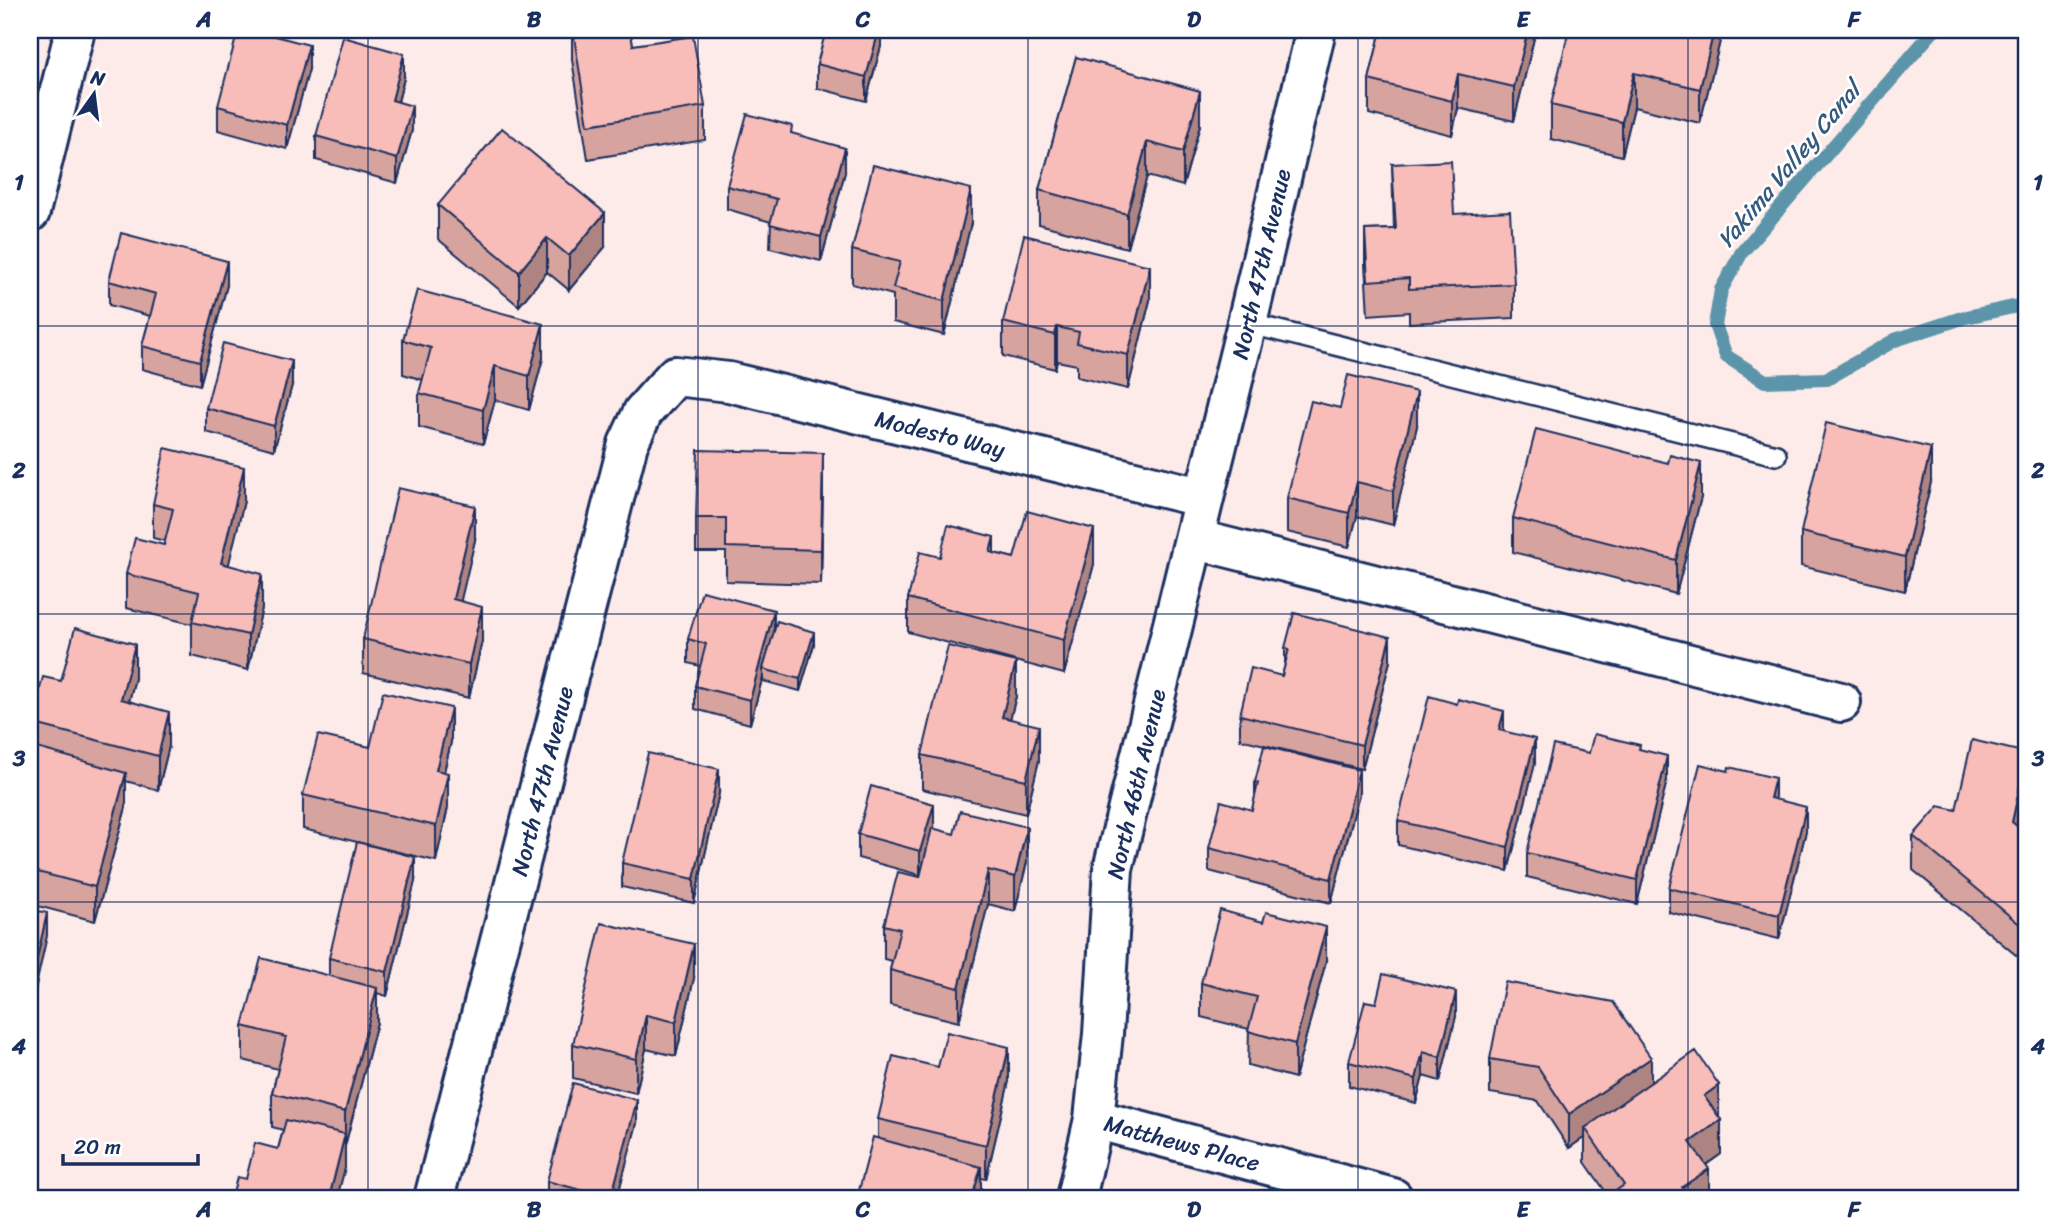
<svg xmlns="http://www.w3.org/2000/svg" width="2057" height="1228" font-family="Sriracha,sans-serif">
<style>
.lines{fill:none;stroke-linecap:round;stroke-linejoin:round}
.stream{stroke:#5c95aa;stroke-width:14}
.lane-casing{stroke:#1b2f5e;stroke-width:24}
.street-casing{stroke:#1b2f5e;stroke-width:44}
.lane{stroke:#fff;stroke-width:19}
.street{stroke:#fff;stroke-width:38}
.wall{fill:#d6a39f;stroke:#1b2f5e;stroke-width:2}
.shaded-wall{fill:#ae8482;stroke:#1b2f5e;stroke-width:2}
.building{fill:#f9bdb9;stroke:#1b2f5e;stroke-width:2}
.grid{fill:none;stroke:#1b2f5e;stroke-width:2;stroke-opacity:0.55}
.labels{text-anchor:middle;stroke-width:5;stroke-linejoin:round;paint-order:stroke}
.street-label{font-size:23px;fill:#1b2f5e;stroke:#fff}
.water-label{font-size:24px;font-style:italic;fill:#365a7e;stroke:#fff}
.neatline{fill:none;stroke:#1b2f5e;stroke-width:2.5}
.grid-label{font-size:23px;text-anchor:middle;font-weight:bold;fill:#1b2f5e}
</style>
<rect width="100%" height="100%" fill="#fdebea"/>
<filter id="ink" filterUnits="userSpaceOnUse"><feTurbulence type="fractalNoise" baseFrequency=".0143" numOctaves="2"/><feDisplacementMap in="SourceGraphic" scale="14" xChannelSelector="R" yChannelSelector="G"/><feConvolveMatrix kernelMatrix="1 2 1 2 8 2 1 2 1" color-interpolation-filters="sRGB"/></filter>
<g filter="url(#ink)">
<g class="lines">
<!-- stream -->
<path class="stream" d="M1934 30 1742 252 1721 290 1715 325 1726 356 1765 381 1827 379 1895 340 1962 318 2027 304"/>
<!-- lane casing -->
<g class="lane-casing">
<path id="lane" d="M1247 323 1776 455"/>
</g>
<!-- street casing -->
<g class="street-casing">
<path id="street" d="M30 212 75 30
M1194 539 1841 702
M1094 1119 1393 1198
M434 1198 628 444 643 412 675 376 729 382 1204 498
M1076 1198 1094 1119 1103 1034 1113 869 1247 323 1316 30"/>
</g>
<!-- lane -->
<use href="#lane" class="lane"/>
<!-- street -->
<use href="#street" class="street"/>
</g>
<!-- wall -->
<path class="wall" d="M572 30H630L633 45 705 106V140L588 159 572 60Z
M881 30V46L866 101 817 88V64Z
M1381 30H1536L1514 121 1458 108 1452 135 1369 114V80Z
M1721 30V37L1700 123 1634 107 1622 156 1551 139V105Z
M1076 57 1200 125 1183 186 1147 176 1127 248 1039 224V190Z
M309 69 287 149 218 130V106Z
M404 78 398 102 412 130 397 183 316 160V136Z
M1392 164 1454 214 1514 284V318L1409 323V312L1368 315 1365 264V230L1394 229Z
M845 172 821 261 770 248 771 222 727 209V186Z
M438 205 605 247 569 290 547 272 519 306 438 239Z
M971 223 944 335 893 322V295L852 284V250Z
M109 281 227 285 200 385 142 369V346L150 316 109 305Z
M1150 300 1128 389 1077 377V365L1057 361 1055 369 1003 356V322Z
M403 340 543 358 529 410 495 400 483 444 419 427V393L423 380 403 374Z
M292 385 274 450 206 432V408Z
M1417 426 1393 525 1357 516 1349 547 1287 532V498Z
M1931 482 1905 591 1801 566V532Z
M823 487 821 584 726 581V552H696V518Z
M1701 497 1676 594 1513 552V518Z
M244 501 228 565 262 608 248 670 192 656V624L126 608V574L164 545 165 541 153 538V504Z
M475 540 460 601 482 641 469 698 363 673V639Z
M994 553 1014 558 1094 564 1064 674 908 632V598L940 557Z
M774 629 814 644 800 691 763 681V676L750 724 695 709V686L700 666 688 663V639Z
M1285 648 1390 661 1362 769 1240 739V715L1282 676 1285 664Z
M135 678 129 701 169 746 158 790 126 781V807L95 921 30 904V746L31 747V723L61 681Z
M1016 696 1010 719 1039 760 1026 814 922 789V755Z
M1457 704 1504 731 1535 763 1508 871 1398 845V821Z
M451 742 444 772 448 807 436 861 303 829V795L370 747Z
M1640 749 1667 780 1637 904 1527 877V853L1589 753Z
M2027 753V791L2019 827 2027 834V953L2022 960 1913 870V836L1956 810Z
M1255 782 1359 794 1331 903 1209 871V848L1252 810 1255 797Z
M719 793 694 903 622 887V863Z
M1775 799 1806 831 1779 939 1669 912V888Z
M934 827 933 829 1027 862 1015 911 988 904 959 1022 890 1005V970L892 961 884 959V925L920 875 858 858V834Z
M415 881 387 996 377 993V1022L345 1146V1168L246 1179 278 1149 283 1130 272 1127V1093L278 1069 243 1060V1026L329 976V958Z
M1326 961 1295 1078 1248 1065 1249 1029 1201 1017V983Z
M694 978 676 1056 646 1049 636 1093 573 1078V1044Z
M1376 1003 1456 1016 1440 1081 1423 1076 1416 1103 1349 1086V1062Z
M1490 1059 1651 1082 1719 1117 1721 1154 1706 1165 1709 1198H1610L1585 1162V1137L1569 1148 1538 1101 1490 1093Z
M938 1067 1009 1081 986 1179 981 1178V1198L878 1139V1119Z
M637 1123 617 1198H547V1181Z"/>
<!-- shaded-wall -->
<path class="shaded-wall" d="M879 30H881V46L866 101V77Z
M1528 30H1536L1514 121V87Z
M1714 30H1721V37L1700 123V89Z
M309 45V69L287 149V125Z
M404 54V78L392 124V100Z
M1634 73V107L1622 156V122Z
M1458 74V108L1452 135V101Z
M1200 91V125L1183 186V152Z
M412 106V130L397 183V159Z
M1147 142V176L1127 248V214Z
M845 148V172L821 261V237Z
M971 189V223L944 335V301Z
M605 213V247L569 290V256Z
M547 238V272L519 306V272Z
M227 261V285L200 385V361Z
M1150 266V300L1128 389V355Z
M543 324V358L529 410V376Z
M1057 327V361L1055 369V335Z
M292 361V385L274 450V426Z
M495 366V400L483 444V410Z
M1417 392V426L1393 525V491Z
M1931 448V482L1905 591V557Z
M823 453V487L821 584V550Z
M1701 463V497L1676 594V560Z
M244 467V501L221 597V563Z
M1357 482V516L1349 547V513Z
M475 506V540L453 634V599Z
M1094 529V564L1064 674V640Z
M994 537V571L990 552Z
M262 574V608L248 670V635Z
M482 607V641L469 698V664Z
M774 610V634L763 669V676L750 724V700Z
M814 632V644L800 691V679Z
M1390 637V661L1362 769V745Z
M135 644V678L121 733V699Z
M1016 662V696L1002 751V717Z
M451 708V742L436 804V770Z
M1504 711V734L1499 730Z
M169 712V746L158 790V756Z
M1039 726V760L1026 814V780Z
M1535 739V763L1508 871V847Z
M1667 756V780L1637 904V880Z
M2027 757V791L2012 856V822Z
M719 769V793L694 903V879Z
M1359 770V794L1331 903V879Z
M126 773V807L95 921V887Z
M448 773V807L436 861V826Z
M1775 778V802L1770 798Z
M934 804V827L920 875V851Z
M1806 807V831L1779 939V915Z
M1027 827V862L1015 911V877Z
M415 857V881L387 996V972Z
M988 870V904L959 1022V988Z
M47 913V936L30 1013V989Z
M2027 919V953L2022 960V926Z
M1326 927V961L1295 1078V1044Z
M694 944V978L676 1056V1022Z
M377 988V1022L345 1146V1112Z
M1456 992V1016L1440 1081V1057Z
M646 1015V1049L636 1093V1059Z
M1009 1047V1081L986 1179V1145Z
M1423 1052V1076L1416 1103V1079Z
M1651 1058V1092L1585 1128V1137L1569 1148V1114Z
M1719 1085V1119L1704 1096Z
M637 1100V1123L617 1198H611Z
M1721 1120V1154L1690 1176V1142Z
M345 1134V1168L337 1198H329Z
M981 1167V1198H972Z
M1709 1169V1198H1682V1187Z"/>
<!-- building -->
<path class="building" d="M238 30H253L309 45 287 125 218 106Z
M573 30H630L633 45 693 36 705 106 588 125Z
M826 30H879L866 77 817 64Z
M1381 30H1528L1514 87 1458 74 1452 101 1369 80Z
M1569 30H1714L1700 89 1634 73 1622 122 1551 105Z
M343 37 404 54 392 100 412 106 397 159 316 136Z
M1076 57 1200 91 1183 152 1147 142 1127 214 1039 190Z
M747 114 792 126 791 133 845 148 821 237 770 224 777 199 727 186Z
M502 128 605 213 569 256 547 238 519 272 438 205Z
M1451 161 1454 214 1510 211 1514 284 1409 289V278L1368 281 1365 230 1396 229 1392 164Z
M873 165 971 189 944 301 893 288 900 262 852 250Z
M121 233 227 261 200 361 142 346 156 294 109 281Z
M1024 235 1150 266 1128 355 1077 343 1079 332 1057 327 1055 335 1003 322Z
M417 290 543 324 529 376 495 366 483 410 419 393 431 348 403 340Z
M223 343 292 361 274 426 206 408Z
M1348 375 1417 392 1393 491 1357 482 1349 513 1287 498 1311 401 1340 408Z
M1826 423 1931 448 1905 557 1801 532Z
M1536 429 1668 463 1670 455 1701 463 1676 560 1513 518Z
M165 448 244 467 221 563 262 574 248 635 192 622 199 592 126 574 135 538 164 545 173 509 153 504Z
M698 450 823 453 821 550 726 547V518H696Z
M398 488 475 506 453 599 482 607 469 664 363 639Z
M1027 511 1094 529 1064 640 908 598 920 552 940 557 948 525 994 537 990 552 1014 558Z
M702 591 774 610 750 700 695 686 706 644 688 639Z
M1294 613 1390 637 1362 745 1240 715 1251 668 1282 676 1289 649 1285 648Z
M777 621 814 632 800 679 763 669Z
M75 628 135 644 121 699 169 712 158 756 31 723 43 677 61 681Z
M948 646 1016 662 1002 717 1039 726 1026 780 922 755Z
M383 692 451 708 436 770 448 773 436 826 303 795 318 735 370 747Z
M1429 696 1457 704 1458 699 1504 711 1499 730 1535 739 1508 847 1398 821Z
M1594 734 1640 745 1639 749 1667 756 1637 880 1527 853 1553 745 1589 753Z
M1972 740 2027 753 2012 822 2027 834V919L2022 926 1913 836 1939 806 1956 810Z
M30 746 126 773 95 887 30 870Z
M1264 746 1359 770 1331 879 1209 848 1221 801 1252 810 1258 783 1255 782Z
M648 753 719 769 694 879 622 863Z
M1700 764 1728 771 1729 767 1775 778 1770 798 1806 807 1779 915 1669 888Z
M871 786 934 804 920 851 858 834Z
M960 811 1027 827 1015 877 988 870 959 988 890 970 900 929 884 925 898 872 920 877 932 828 954 834Z
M357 842 415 857 387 972 329 958Z
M30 909 47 913 30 989Z
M1220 910 1263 922 1266 912 1326 927 1295 1044 1248 1031 1257 997 1201 983Z
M601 923 694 944 676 1022 646 1015 636 1059 573 1044Z
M261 958 377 988 345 1112 272 1093 286 1037 243 1026Z
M1383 974 1456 992 1440 1057 1423 1052 1416 1079 1349 1062 1365 1001 1376 1003Z
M1505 982 1613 1002 1651 1058 1569 1114 1538 1067 1490 1059Z
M947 1032 1009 1047 986 1145 878 1119 893 1056 938 1067Z
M1696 1051 1719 1085 1704 1096 1721 1120 1690 1142 1709 1169 1682 1187 1689 1198H1623L1617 1190 1624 1185 1585 1128Z
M573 1083 637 1100 611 1198 547 1181Z
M286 1120 345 1134 329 1198H232L237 1177 246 1179 255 1143 278 1149Z
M873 1137 981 1167 972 1198H857Z"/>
</g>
<!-- grid -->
<path class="grid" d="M368 30V1198M698 30V1198M1028 30V1198M1358 30V1198M1688 30V1198M30 326H2027M30 614H2027M30 902H2027"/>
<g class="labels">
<!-- street labels -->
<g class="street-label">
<text transform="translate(1261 264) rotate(-77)" y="8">North 47th Avenue</text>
<text transform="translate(940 434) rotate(14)" y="8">Modesto Way</text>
<text transform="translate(542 781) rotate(-76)" y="8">North 47th Avenue</text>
<text transform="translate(1136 784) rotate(-77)" y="8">North 46th Avenue</text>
<text transform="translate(1182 1143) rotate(15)" y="8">Matthews Place</text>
</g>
<!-- water labels -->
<g class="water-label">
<text transform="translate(1789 165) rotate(-50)" y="8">Yakima Valley Canal</text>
</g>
</g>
<!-- margin -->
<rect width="2057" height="1228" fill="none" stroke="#fff" stroke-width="77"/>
<!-- north arrow -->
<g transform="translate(94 94) rotate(14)" stroke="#ffffff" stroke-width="5" paint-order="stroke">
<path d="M0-5L12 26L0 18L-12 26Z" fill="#1b2f5e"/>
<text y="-10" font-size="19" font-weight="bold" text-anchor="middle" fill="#1b2f5e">N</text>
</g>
<!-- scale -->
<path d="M63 1154v10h135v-10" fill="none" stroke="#1b2f5e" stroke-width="3.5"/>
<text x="74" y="1154" font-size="21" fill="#1b2f5e" stroke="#ffffff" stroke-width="5" paint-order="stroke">20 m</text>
<rect x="38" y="38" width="1980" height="1152" class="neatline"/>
<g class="grid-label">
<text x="204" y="27">A</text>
<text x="534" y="27">B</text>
<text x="863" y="27">C</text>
<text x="1194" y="27">D</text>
<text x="1523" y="27">E</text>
<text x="1854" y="27">F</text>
<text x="19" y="190">1</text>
<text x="2038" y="190">1</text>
<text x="19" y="478">2</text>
<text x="2038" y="478">2</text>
<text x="19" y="766">3</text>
<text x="2038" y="766">3</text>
<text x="19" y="1054">4</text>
<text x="2038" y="1054">4</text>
<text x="204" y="1217">A</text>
<text x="534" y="1217">B</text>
<text x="863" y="1217">C</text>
<text x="1194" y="1217">D</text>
<text x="1523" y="1217">E</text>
<text x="1854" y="1217">F</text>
</g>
</svg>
